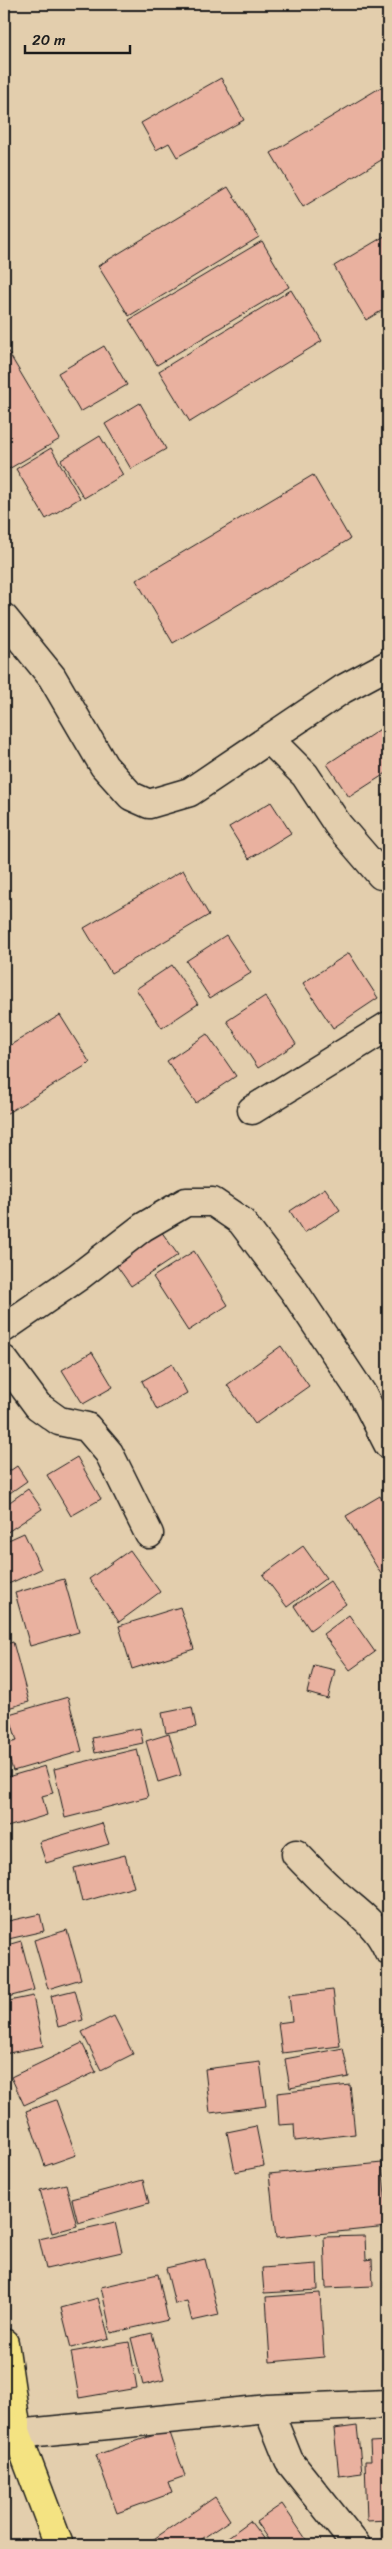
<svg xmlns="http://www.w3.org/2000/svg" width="392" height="2549" font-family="Sriracha,sans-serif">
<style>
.building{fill:#e9b19f;stroke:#1c1c1c}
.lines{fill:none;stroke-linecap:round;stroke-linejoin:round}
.minor-casing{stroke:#1c1c1c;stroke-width:31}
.major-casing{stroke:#1c1c1c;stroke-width:31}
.minor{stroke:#e3cead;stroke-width:28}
.major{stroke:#f4e382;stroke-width:28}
</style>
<rect width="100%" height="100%" fill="#e3cead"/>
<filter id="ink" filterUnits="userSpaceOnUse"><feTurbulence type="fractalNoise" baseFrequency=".02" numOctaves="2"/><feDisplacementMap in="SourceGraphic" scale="10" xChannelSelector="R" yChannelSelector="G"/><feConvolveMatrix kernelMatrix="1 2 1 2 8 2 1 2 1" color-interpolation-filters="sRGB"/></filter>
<g filter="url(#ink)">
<!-- building -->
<path class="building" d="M221 78 244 120 177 157 169 143 156 150 141 123Z
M388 83V156L303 207 271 153Z
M228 187 259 237 129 316 98 266Z
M388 234V307L366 320 334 266Z
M262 241 289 287 157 365 129 320Z
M291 290 322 341 190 422 159 371Z
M4 345 60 439 7 470 4 464Z
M104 346 127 385 80 412 58 373Z
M140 403 166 449 131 469 105 424Z
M100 436 123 475 84 498 61 460Z
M51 448 80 498 46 519 16 469Z
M313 475 350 539 173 643 136 580Z
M388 724V772L349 797 327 764Z
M271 802 291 833 249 859 229 827Z
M183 870 209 915 111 973 84 928Z
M226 935 251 973 210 998 186 961Z
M349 953 378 998 333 1028 303 983Z
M172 965 198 1004 162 1028 136 989Z
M265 996 296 1044 258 1068 227 1021Z
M60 1015 90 1063 4 1115V1049Z
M207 1034 236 1076 196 1103 167 1061Z
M325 1188 340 1210 304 1233 290 1211Z
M161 1231 178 1255 131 1286 114 1262Z
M194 1251 228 1305 188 1331 153 1277Z
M281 1346 309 1386 255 1424 227 1385Z
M92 1352 113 1387 83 1404 62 1370Z
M172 1364 187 1393 157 1410 142 1381Z
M77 1457 101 1499 71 1516 47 1475Z
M17 1466 27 1481 4 1497V1475Z
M28 1489 42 1509 6 1533 4 1530V1506Z
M380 1496 388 1511V1570L381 1574 346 1516Z
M24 1533 41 1569 4 1586V1542Z
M303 1546 326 1578 287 1607 263 1575Z
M130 1550 160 1592 119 1622 89 1579Z
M64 1579 79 1632 30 1646 15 1593Z
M330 1581 346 1604 310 1630 294 1606Z
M180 1607 194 1649 132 1669 119 1626Z
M349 1615 375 1652 350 1670 323 1634Z
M13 1642 29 1702 4 1709V1645Z
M314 1665 335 1670 328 1699 307 1693Z
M68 1697 82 1751 13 1771 5 1744 17 1741 9 1714Z
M192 1707 196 1727 166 1733 162 1713Z
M140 1728 143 1743 95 1753 92 1738Z
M169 1734 181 1775 158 1782 146 1741Z
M137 1749 148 1797 65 1818 54 1769Z
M45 1766 53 1793 42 1796 47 1815 4 1828V1778Z
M102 1823 109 1844 46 1863 39 1842Z
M125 1855 134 1887 82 1902 74 1868Z
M40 1914 44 1931 4 1940V1922Z
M67 1930 81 1979 48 1989 34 1940Z
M21 1941 34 1990 4 1998V1946Z
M75 1990 83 2020 58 2027 51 1996Z
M333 1990 340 2046 282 2053 278 2023 292 2021 289 1995Z
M33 1996 43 2046 4 2054V2002Z
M114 2016 133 2054 101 2070 82 2032Z
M82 2043 96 2072 24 2105 11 2077Z
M343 2048 349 2077 290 2088 285 2059Z
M260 2062 266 2106 210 2113 205 2069Z
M350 2085 355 2134 295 2141 294 2124 279 2125 277 2093Z
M56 2100 76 2155 45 2166 26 2111Z
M256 2126 264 2166 235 2172 227 2132Z
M382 2163 388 2227 276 2238 269 2174Z
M143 2180 149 2203 78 2223 72 2199Z
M66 2184 77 2226 52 2233 40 2190Z
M115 2222 122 2252 46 2269 39 2239Z
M365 2236 366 2260 372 2259 373 2286 326 2288 324 2237Z
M205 2259 219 2315 192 2321 187 2301 175 2304 166 2268Z
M317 2264 318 2290 264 2293 262 2268Z
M158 2274 168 2320 111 2333 101 2287Z
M320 2293 324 2357 270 2362 266 2297Z
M98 2298 109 2338 71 2348 61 2308Z
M152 2333 164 2380 143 2385 131 2338Z
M129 2342 137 2388 79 2398 71 2352Z
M357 2426 362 2473 339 2476 334 2429Z
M169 2430 185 2476 168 2482 172 2493 117 2513 96 2455Z
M388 2441V2520L367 2521 365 2461H371L370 2442Z
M215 2497 230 2520 193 2545H145Z
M282 2504 308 2542 303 2545H272L256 2522Z
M250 2521 268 2545H217Z
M388 2527V2545H382L381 2528Z"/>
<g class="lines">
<!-- minor casing -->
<g class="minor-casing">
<path id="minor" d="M4 618 52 677 104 766 131 796 149 804 190 792 343 689 388 665
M269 739 305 775 338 825 381 875H388
M252 1110 388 1026
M4 1328 78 1277 143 1227 186 1202H213L241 1221 294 1291 363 1395 388 1444
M4 1360 38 1406 59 1421 87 1427 109 1453 149 1534
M296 1854C308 1866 319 1879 332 1890 353 1909 377 1923 388 1950
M268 2409 289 2461 356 2545
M17 2434 268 2409 388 2404"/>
</g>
<!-- major casing -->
<g class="major-casing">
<path id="major" d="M4 2343 16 2425
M4 2406 17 2434 59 2545"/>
</g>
<!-- minor -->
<use href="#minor" class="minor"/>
<!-- major -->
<use href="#major" class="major"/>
</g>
</g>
<!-- margin -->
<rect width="392" height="2549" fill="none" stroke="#e3cead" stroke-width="20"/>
<rect x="10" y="10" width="372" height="2529" fill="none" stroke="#1c1c1c" stroke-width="2" filter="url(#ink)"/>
<!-- scale -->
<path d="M25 45v8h105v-8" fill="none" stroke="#1c1c1c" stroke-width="2.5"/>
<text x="32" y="45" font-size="15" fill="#1c1c1c" stroke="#e3cead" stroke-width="4" paint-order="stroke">20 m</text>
</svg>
